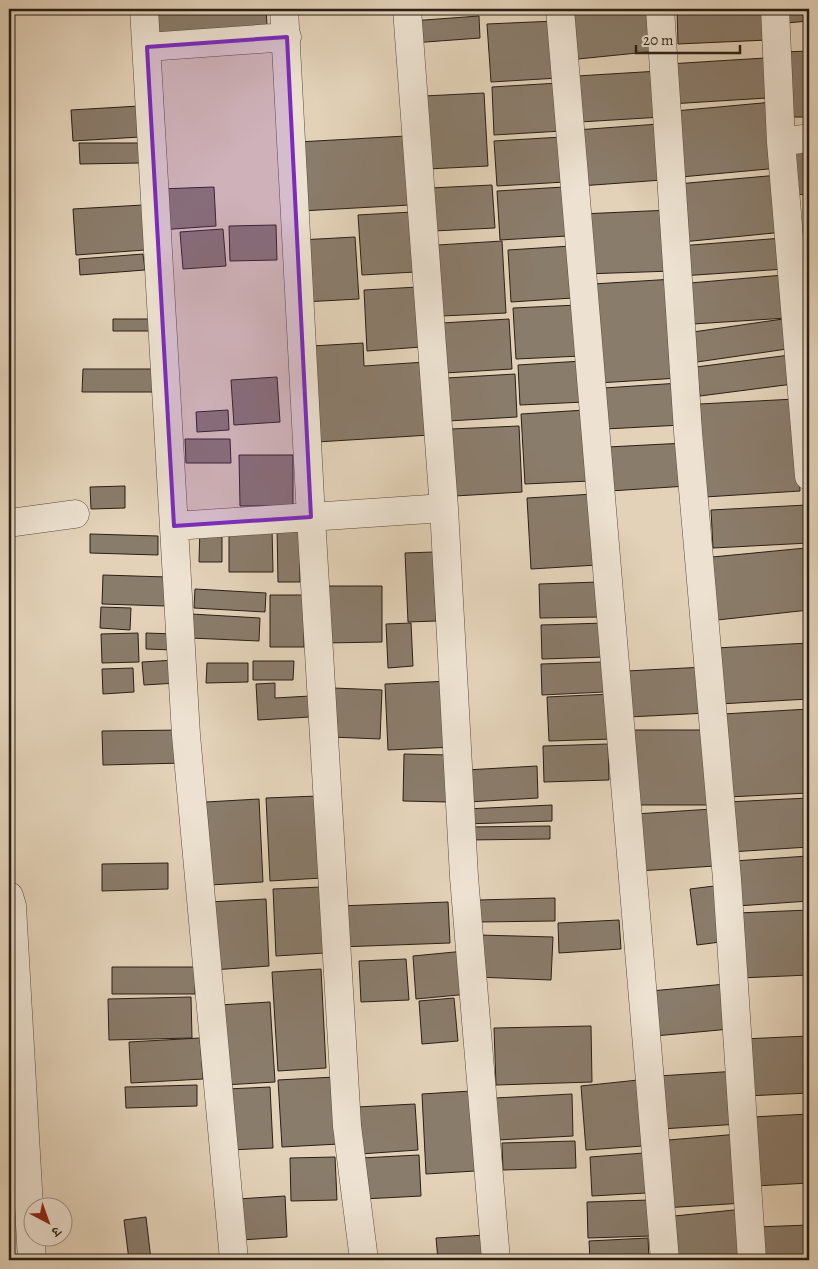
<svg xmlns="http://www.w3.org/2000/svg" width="818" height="1269" font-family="Alegreya,'Noto Serif Devanagari',serif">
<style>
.building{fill:#8a7c6b;stroke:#291f17}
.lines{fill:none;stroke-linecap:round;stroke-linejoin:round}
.street-casing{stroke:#584c3f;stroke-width:29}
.street{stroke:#ede2d1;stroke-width:28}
.marked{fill:#7b2cbf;fill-opacity:0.2;stroke:#7b2cbf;stroke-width:4;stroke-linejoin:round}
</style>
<rect width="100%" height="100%" fill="#e3d2b8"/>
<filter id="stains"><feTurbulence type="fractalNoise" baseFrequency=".004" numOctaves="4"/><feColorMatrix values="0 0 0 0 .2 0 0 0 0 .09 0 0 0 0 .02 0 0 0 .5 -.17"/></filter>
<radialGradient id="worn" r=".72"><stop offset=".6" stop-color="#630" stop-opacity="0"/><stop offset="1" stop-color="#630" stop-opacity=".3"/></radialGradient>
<!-- building -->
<path class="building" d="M154 9H266L267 25 156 34Z
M418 9H479V11L418 12Z
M573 9H654L657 51 578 59Z
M677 9H767L768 40 678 44Z
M786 9H809V21L786 23Z
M479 16 480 38 412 43 411 21Z
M556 21 559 78 491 82 487 24Z
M809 51V117H783V52Z
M765 58 767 98 670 104 668 64Z
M659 71 662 117 580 122 577 76Z
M559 83 562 131 494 135 492 87Z
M484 93 488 166 428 169 424 96Z
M773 102 779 168 681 177 675 111Z
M139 106 140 137 73 141 71 110Z
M659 124 662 180 580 186 576 130Z
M406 136 410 205 301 211 298 142Z
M562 137 565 182 497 186 494 141Z
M79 143H140L141 163 80 164Z
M809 146V194L795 195 793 147Z
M779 175 784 232 682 242 677 184Z
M492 185 495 228 433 231 430 188Z
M214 187 216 226 159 230 158 189Z
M564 187 567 236 500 240 497 191Z
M143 205 145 250 76 255 73 209Z
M804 206H809V265H807Z
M670 210 673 271 584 274 581 214Z
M412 212 415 272 362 275 358 215Z
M276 225 277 260 230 261 229 226Z
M223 229 226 266 183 269 180 232Z
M355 237 359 299 303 302 300 240Z
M783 238 785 269 681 276 679 246Z
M502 241 506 313 442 316 438 245Z
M571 246 573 298 511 302 508 250Z
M143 254 145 270 80 275 79 259Z
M806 274H809V317Z
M784 275 787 318 693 324 690 283Z
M674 279 679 378 598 383 593 284Z
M418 287 421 347 367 351 364 290Z
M578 305 581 356 516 359 513 308Z
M790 318 794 348 697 362 693 332Z
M113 319H151V331H113Z
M509 319 512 369 445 373 442 323Z
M363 343 364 366 426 362 430 435 317 442 312 346Z
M790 355 793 384 700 396 696 367Z
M582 361 584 402 520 405 518 365Z
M83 369H155L154 392H82Z
M515 374 517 417 448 421 447 378Z
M277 377 280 422 234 425 231 380Z
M680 383 682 425 605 429 604 388Z
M795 399 800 491 705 497 700 404Z
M228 410 229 430 197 432 196 412Z
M586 410 590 481 525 484 521 414Z
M519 426 522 492 455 496 451 429Z
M185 439H230L231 463H186Z
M685 443 687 486 610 491 608 447Z
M239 455H293V506H240Z
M125 486V508L91 509 90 487Z
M594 494 597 565 531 569 527 498Z
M807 505 809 543 713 548 711 510Z
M299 524 300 582H278L277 525Z
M200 527H222V562H199Z
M272 528 273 572H229V529Z
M90 534 158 536V555L90 553Z
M806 548 809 610 708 621 702 558Z
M433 552 436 621 408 622 405 553Z
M103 575 167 577 166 606 102 604Z
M599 582 600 617 540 618 539 584Z
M325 586H382V642L325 643Z
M195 589 266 593 265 612 194 608Z
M270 595H304V647H270Z
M101 607 131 608 130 630 100 628Z
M191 614 260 618 259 641 190 638Z
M411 623 413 666 388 668 386 624Z
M604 623 606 657 542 659 541 625Z
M138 633 139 662 102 663 101 634Z
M146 633 174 634V650L146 649Z
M809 643V699L719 704 716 648Z
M176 660 177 683 144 685 142 662Z
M253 661H294L293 680H253Z
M603 662 604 692 542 695 541 664Z
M207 663H248V682L206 683Z
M705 667 708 713 629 717 627 671Z
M133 668 134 692 103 694 102 669Z
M451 681 454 747 388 750 385 684Z
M275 683V698L310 696V717L258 720 256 684Z
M333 688 382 690 380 739 331 737Z
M611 694 613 739 549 741 547 697Z
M809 709V793L728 797 723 714Z
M184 730V763L103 765 102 731Z
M630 730H709V805H630Z
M608 744 609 780 544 782 543 746Z
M404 754 448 755V802L403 801Z
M537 766 538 798 468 802 466 770Z
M318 796 322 878 270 881 266 798Z
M809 798V847L730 852 727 802Z
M259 799 263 882 210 885 206 802Z
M552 805V821L466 824V809Z
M712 809 715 866 638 871 635 814Z
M550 826V839L467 840 468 827Z
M808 856 809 901 737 906 734 861Z
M168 863V889L102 891V864Z
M722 885 728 941 697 945 690 889Z
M322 887 325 953 276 956 273 889Z
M555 898V921L479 922 478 900Z
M266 899 269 966 212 970 209 902Z
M448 902 450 943 339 947 338 906Z
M809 910V975L740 978 738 913Z
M619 920 621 949 559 953 558 923Z
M478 935 553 937 551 980 476 977Z
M465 951 469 994 416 999 413 956Z
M406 959 409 1000 361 1002 359 961Z
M112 967H196L195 994H112Z
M321 969 326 1068 278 1071 272 972Z
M726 984 730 1029 655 1036 651 991Z
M191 997 192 1038 109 1040 108 999Z
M454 998 458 1041 422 1044 419 1001Z
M270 1002 275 1082 224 1085 219 1005Z
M591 1026 592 1082 496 1085 494 1028Z
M809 1036V1093L746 1096 743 1039Z
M200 1038 203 1079 131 1083 129 1042Z
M738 1071 740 1124 661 1129 658 1076Z
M335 1077 339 1144 282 1147 278 1080Z
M638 1080 643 1146 586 1150 581 1086Z
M197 1085V1106L126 1108 125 1087Z
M270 1087 273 1148 230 1150 227 1089Z
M471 1091 475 1171 426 1174 422 1094Z
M572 1094 573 1136 497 1140 495 1098Z
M415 1104 418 1150 360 1154 357 1107Z
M809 1114V1183L756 1186 752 1117Z
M739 1134 744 1203 663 1208 657 1141Z
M575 1141 576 1168 503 1170 502 1143Z
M644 1153 646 1193 592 1196 590 1157Z
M419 1155 421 1196 363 1199 361 1158Z
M335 1157 337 1200 291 1201 290 1158Z
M285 1196 287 1237 241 1240 238 1199Z
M650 1200 651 1236 588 1238 587 1202Z
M744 1209 749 1260H669L664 1217Z
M146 1217 151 1260H129L124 1220Z
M809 1225V1260H757L756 1227Z
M486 1235 488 1260H438L436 1238Z
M648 1238 649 1260H590L589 1241Z"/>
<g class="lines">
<!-- street casing -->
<g class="street-casing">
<path id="street" d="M144 9 186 735 234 1260
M284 9 311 517 347 1126 364 1260
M407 9 444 508 464 877 496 1260
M560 9 665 1260
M660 9 688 432 727 879 752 1260
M775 9 781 142 809 476
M147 47 287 37
M781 142 809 138
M9 523 75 514
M174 526 444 508
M9 896 12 906 32 1260"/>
</g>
<!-- street -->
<use href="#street" class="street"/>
</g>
<!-- marked area -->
<path class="marked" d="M287 37 311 517 174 526 147 47Z"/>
<!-- margin -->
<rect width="818" height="1269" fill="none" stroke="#e3d2b8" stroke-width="30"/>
<rect x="10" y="10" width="798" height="1249" fill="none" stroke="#291f17" stroke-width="2.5"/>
<rect x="15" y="15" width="788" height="1239" fill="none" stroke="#291f17"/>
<!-- north arrow -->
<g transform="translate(48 1222) rotate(139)"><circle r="24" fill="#ede2d1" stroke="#9f9487"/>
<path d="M0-4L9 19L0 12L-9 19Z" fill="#8f2418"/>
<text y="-8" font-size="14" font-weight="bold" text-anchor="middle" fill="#291f17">उ</text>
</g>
<!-- scale -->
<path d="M636 45v8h104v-8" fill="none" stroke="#291f17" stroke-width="2.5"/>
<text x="643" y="45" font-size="15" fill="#291f17" stroke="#ede2d1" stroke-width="4" paint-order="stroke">20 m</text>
<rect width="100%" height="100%" filter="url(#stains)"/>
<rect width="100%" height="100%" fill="url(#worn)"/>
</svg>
